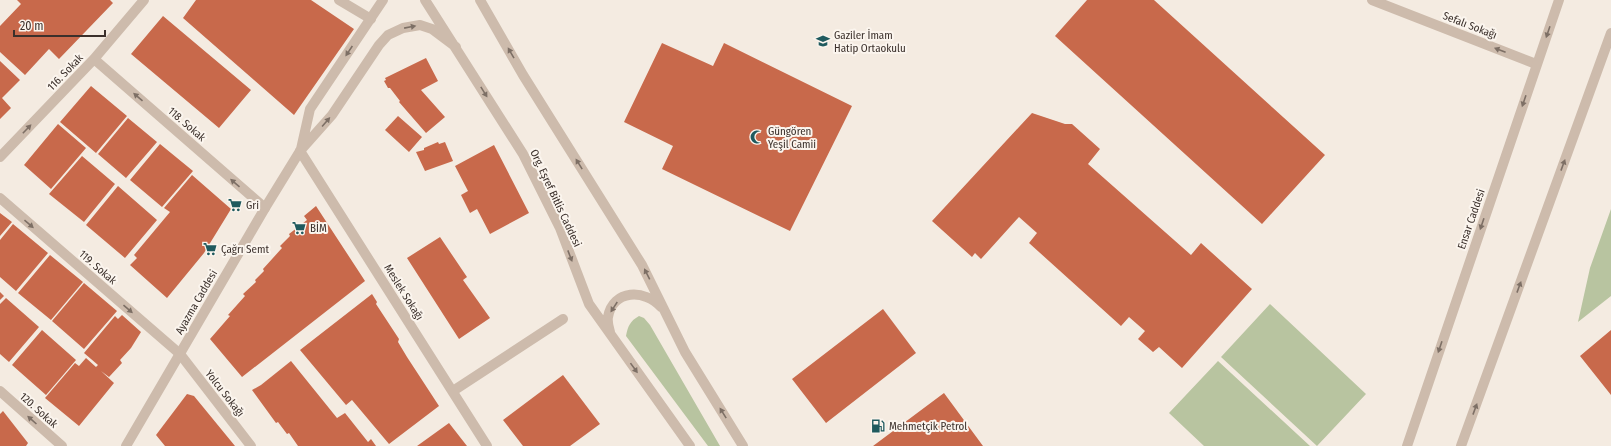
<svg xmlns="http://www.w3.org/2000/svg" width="1611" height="446" font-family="'Fira Sans Condensed',sans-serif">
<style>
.green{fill:#b8c4a0}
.building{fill:#c8694b}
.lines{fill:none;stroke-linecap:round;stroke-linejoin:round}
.minor{stroke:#cdbbac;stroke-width:10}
.tertiary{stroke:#cdbbac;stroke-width:10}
.oneway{fill:#7d6f65}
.labels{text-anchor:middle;stroke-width:4;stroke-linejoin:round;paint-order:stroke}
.street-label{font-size:11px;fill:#3b302b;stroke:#fbf5ee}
.poi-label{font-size:11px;fill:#3b302b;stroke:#fbf5ee;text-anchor:start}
</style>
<rect width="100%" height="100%" fill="#f4ebe1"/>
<!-- green -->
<path class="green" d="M1611 209V296L1578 322 1590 268Z
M1270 304 1366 394 1317 446 1221 357Z
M639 316 644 318 650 325 720 446H708L626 336C628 326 630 321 639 316Z
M1218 361 1310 446H1204L1169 413Z"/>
<!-- building -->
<path class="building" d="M17 0H110L113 3 59 59 49 49 25 75 0 52V26L21 4Z
M196 0H311L354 29 294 115 183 18Z
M1087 0H1154L1325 155 1262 224 1055 36Z
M163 16 251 90 219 128 131 54Z
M662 43 713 66 724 43 852 106 790 231 662 169 673 146 624 122Z
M426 58 438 81 421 90 445 117 426 133 399 102 400 101 390 88H388L384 81 386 80 385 78Z
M0 61 20 80 2 98 11 108 0 119Z
M91 86 127 116 96 153 60 122Z
M1032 113 1065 124H1072L1100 149 1088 164 1191 255 1201 243 1252 289 1182 368 1159 347 1153 352 1138 339 1145 331 1129 317 1121 326 1029 243 1037 233 1019 217 981 259 975 253 972 257 932 221Z
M398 116 422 137 409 152 385 130Z
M128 118 157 142 126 178 98 154Z
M58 124 86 148 51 189 24 165Z
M438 142 439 144 445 142 453 161 425 171 416 152 424 150V148Z
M160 144 193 171 162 207 130 180Z
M494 145 529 213 490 234 477 209 470 213 461 195 468 191 455 166Z
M82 156 115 184 84 222 49 194Z
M192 175 231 209 204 253 167 298 130 265 137 258 134 255 170 212 164 208Z
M118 186 157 220 125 258 86 225Z
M316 206 365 281 242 377 210 339 230 316 228 315 245 296 243 294 256 282 255 280 264 271 263 269 282 248 280 246 290 236 289 234 307 220 304 216Z
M0 213 12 222 0 236Z
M13 224 48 253 16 291 0 277V240Z
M440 237 467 277 463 280 490 318 459 339 407 258Z
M50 255 83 282 51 320 18 293Z
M84 283 117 311 84 349 52 321Z
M0 292 4 296 0 300Z
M372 294 377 302 376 304 399 339 398 342 407 357 439 406 389 444 352 400 346 405 300 350Z
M6 298 39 327 9 362 0 354V304Z
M883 309 916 353 826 423 792 379Z
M122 315 141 332 131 348 120 360 122 363 109 377 101 371 114 383 79 426 45 398 75 363 79 366 86 358 96 367 98 365 84 353 115 316 118 319Z
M42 330 76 360 46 395 12 365Z
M1611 330V395L1580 356Z
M291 361 337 418 345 413 368 442 371 439 376 446H298L289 433 287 434 278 422 276 423 252 390 261 385Z
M563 375 600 424 570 446H523L503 420Z
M944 393 983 446H873Z
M187 394 194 396 235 446H165L156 435Z
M3 411 28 443 26 446H0V414Z
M449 423 467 446H417Z"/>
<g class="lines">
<!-- minor -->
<path class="minor" d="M339 0 371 19
M1372 0 1536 64
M94 59 265 208
M300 151 487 446
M0 157 94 59 144 0
M0 198 180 354 251 446
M0 391 62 446
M453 391 563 319"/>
<!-- tertiary -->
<path class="tertiary" d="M425 0 523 154 560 228 589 304 690 446
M480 0 523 75 642 265 685 352 743 446
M301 149 310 109 383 0
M610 332C609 328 607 322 608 317 613 289 645 289 661 307
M126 446 265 208 300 151 332 115 379 45 388 35 403 28 420 25 432 29 456 47
M1407 446 1559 0
M1461 446 1611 33"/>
</g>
<!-- one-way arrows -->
<defs><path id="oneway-solid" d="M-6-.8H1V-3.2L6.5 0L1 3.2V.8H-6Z"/></defs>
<g class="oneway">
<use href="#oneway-solid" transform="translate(410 27) rotate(-11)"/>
<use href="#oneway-solid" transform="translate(1548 32) rotate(109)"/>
<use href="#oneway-solid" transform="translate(1500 50) rotate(-159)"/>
<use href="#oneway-solid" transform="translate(349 51) rotate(124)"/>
<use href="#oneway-solid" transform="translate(511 53) rotate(-120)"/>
<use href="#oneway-solid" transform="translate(484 92) rotate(58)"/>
<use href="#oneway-solid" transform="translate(138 97) rotate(-139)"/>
<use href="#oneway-solid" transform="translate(1524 101) rotate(109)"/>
<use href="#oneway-solid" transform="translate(326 122) rotate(-49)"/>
<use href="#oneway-solid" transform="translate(27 129) rotate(-46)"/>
<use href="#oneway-solid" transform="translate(579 164) rotate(-122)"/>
<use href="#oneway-solid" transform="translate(1563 165) rotate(-70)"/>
<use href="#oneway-solid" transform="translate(235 183) rotate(-139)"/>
<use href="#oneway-solid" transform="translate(29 224) rotate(41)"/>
<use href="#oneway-solid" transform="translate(1482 224) rotate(109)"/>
<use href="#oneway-solid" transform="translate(570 256) rotate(69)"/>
<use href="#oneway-solid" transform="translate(647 274) rotate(-117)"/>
<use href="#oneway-solid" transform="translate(1519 287) rotate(-70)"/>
<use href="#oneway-solid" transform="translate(614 307) rotate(123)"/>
<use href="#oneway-solid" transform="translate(128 309) rotate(41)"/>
<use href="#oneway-solid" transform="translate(1440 347) rotate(109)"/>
<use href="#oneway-solid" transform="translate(634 368) rotate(54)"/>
<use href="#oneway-solid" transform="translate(1475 409) rotate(-70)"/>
<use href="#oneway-solid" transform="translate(723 413) rotate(-122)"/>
<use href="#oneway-solid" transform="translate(32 420) rotate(-138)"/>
</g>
<!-- icons -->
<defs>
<g id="school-bare" transform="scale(1.08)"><path d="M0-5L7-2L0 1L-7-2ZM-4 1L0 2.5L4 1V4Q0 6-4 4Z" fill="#1f5a5e" stroke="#fbf5ee" stroke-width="2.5" paint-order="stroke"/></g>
<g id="mosque-bare" transform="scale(1.08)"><path d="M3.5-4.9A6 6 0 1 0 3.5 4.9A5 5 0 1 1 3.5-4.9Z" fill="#1f5a5e" stroke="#fbf5ee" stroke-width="2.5" paint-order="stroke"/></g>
<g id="supermarket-bare" transform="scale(1.08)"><path d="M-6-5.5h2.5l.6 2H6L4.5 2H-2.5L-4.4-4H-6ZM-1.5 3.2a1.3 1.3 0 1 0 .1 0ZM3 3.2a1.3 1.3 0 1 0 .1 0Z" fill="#1f5a5e" stroke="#fbf5ee" stroke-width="2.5" paint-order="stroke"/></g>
<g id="fuel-bare" transform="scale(1.08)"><path d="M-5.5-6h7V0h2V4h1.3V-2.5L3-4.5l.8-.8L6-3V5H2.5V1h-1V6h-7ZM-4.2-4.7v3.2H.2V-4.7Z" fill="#1f5a5e" stroke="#fbf5ee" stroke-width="2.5" paint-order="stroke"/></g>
</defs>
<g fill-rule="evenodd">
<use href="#school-bare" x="823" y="41"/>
<use href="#mosque-bare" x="757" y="137"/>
<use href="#supermarket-bare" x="235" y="205"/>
<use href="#supermarket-bare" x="299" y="228"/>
<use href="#supermarket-bare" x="210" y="249"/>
<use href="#fuel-bare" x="878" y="426"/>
</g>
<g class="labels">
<!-- street labels -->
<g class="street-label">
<text transform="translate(1470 25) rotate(21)" y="4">Sefalı Sokağı</text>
<text transform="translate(65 72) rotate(-46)" y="4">116. Sokak</text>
<text transform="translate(187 124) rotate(41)" y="4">118. Sokak</text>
<text transform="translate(556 198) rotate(65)" y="4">Org. Eşref Bitlis Caddesi</text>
<text transform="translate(1471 219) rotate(-71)" y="4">Ensar Caddesi</text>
<text transform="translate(98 267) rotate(41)" y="4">119. Sokak</text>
<text transform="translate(404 292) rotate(58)" y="4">Meslek Sokağı</text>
<text transform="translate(196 302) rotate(-60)" y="4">Ayazma Caddesi</text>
<text transform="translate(225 393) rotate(52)" y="4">Yolcu Sokağı</text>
<text transform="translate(39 410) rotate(42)" y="4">120. Sokak</text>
</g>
<!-- poi labels -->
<g class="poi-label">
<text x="834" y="39">Gaziler İmam<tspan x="834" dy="13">Hatip Ortaokulu</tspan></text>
<text x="768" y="135">Güngören<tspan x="768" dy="13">Yeşil Camii</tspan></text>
<text x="246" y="209">Gri</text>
<text x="310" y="232">BİM</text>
<text x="221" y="253">Çağrı Semt</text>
<text x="889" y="430">Mehmetçik Petrol</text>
</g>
</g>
<!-- scale -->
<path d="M14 30v6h91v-6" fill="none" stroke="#3b302b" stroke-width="2"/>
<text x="20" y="30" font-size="12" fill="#3b302b" stroke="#fbf5ee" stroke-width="3" paint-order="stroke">20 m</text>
</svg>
